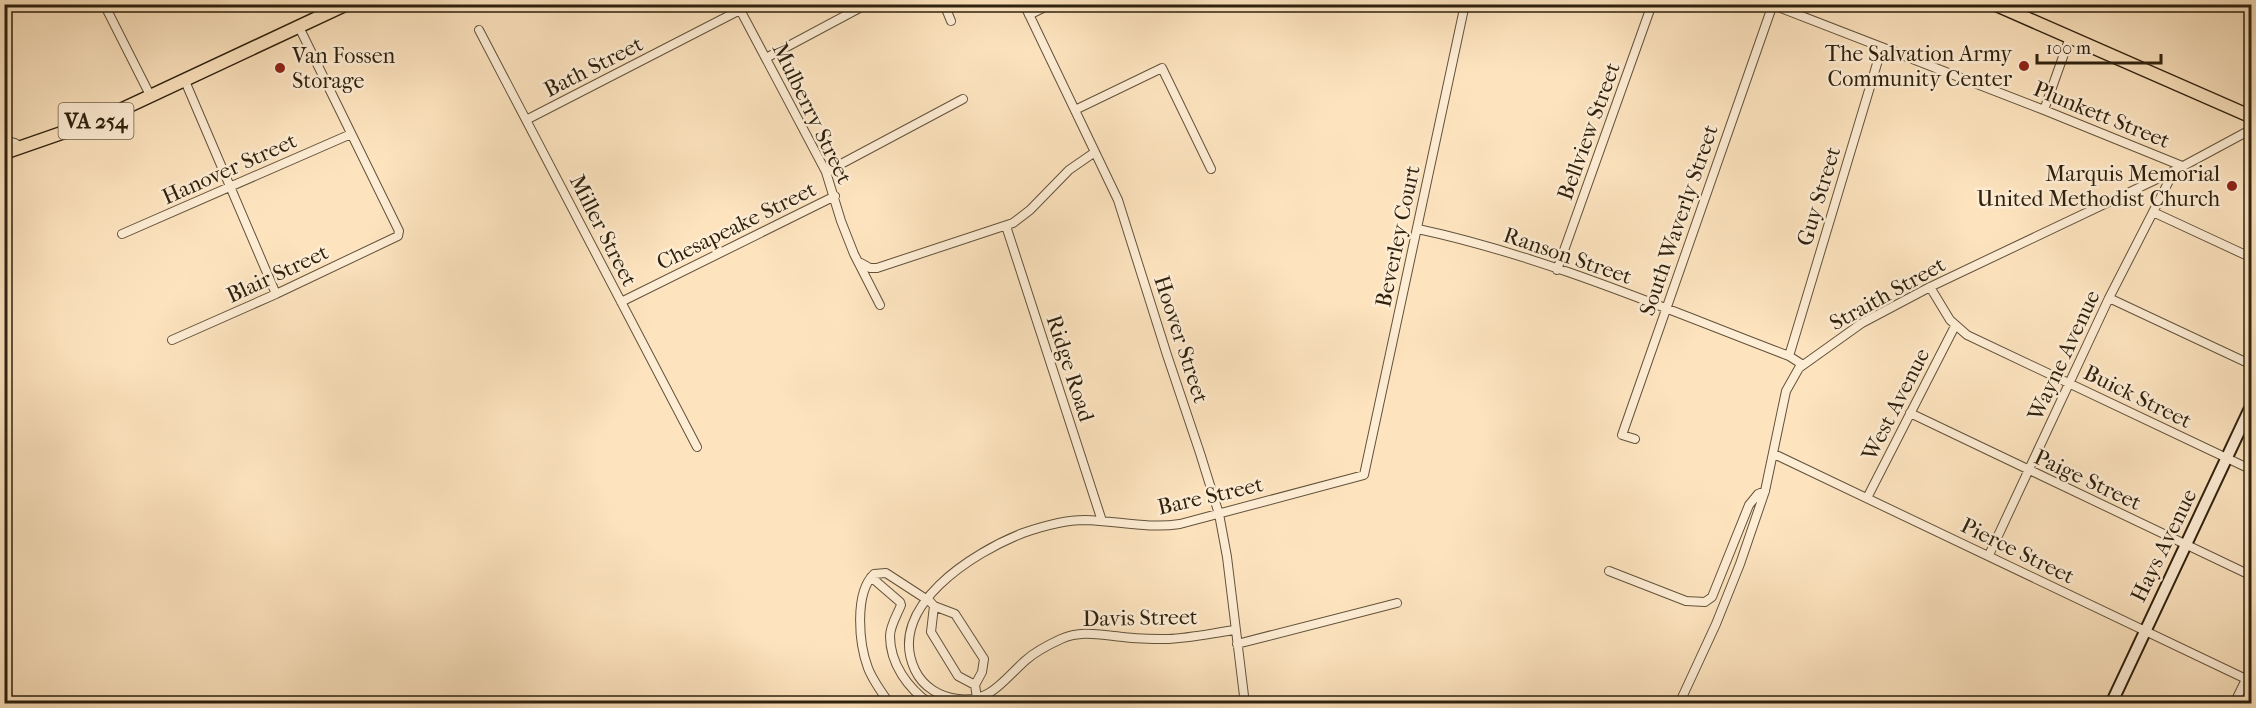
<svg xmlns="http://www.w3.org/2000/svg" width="2256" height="708" font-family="'IM FELL French Canon',serif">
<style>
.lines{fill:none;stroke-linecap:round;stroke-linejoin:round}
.street-casing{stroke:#62523a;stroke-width:10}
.secondary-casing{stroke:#2e210e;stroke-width:14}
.primary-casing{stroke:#2e210e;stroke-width:15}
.street{stroke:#feedd5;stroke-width:8}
.secondary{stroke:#feedd5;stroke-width:10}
.primary{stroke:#fde4bf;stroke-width:12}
.poi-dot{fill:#8f2418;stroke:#feedd5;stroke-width:2}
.labels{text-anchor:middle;stroke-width:5;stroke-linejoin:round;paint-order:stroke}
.shield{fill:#feedd5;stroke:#6c5e4a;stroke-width:1.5}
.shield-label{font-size:21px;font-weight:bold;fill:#2e210e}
.poi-label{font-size:22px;fill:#2e210e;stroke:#feedd5;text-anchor:end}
.street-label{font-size:22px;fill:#2e210e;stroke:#feedd5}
</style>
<rect width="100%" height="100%" fill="#fde4bf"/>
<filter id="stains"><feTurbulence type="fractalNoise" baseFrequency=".00333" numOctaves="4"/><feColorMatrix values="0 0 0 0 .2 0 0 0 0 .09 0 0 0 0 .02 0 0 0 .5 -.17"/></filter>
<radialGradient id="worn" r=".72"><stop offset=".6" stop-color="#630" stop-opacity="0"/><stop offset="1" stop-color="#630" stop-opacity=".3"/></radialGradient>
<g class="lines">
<!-- street casing -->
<g class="street-casing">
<path id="street" d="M104 4 151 97
M737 4 826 172 841 221 854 254 880 305
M944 4 951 21
M1024 4 1118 200 1167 355 1200 453 1219 514 1227 557 1245 704
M1773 5 2044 110 2182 166
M1029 15 1051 4
M479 30 697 447
M766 58 867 4
M185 81 276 294
M1075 110 1162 68 1211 169
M2044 110 2070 37
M526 120 740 10
M4 140 15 143 22 148
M826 172 963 99
M2153 212 2252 258
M1006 226 1102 521
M1418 229C1544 256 1668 310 1789 356L1803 365
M122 234 351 134
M861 263 870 268H877L1013 223 1030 210 1069 170 1095 152
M1557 270 1652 4
M1930 287 1950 320 1967 335 2252 470
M2109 298 2252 365
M621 302 835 196
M172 340 276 294 398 236 399 231 299 27
M1789 356 1882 47
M1910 413 2252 576
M1635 439 1622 435 1773 4
M1774 454 2246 679
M1867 498 1955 326
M1989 555 2109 298 2174 171
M1609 571 1686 601 1705 602 1712 597 1749 505 1758 494 1765 491
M871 577 900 602 901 605C897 615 890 626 890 636 890 664 908 688 930 704
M927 598 934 606 955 614 984 659 982 672 975 685 977 698
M934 606 931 632 958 676 975 685
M1235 630C1213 633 1190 638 1168 639 1153 639 1138 639 1123 637 1100 635 1082 630 1061 639 1048 645 1036 651 1026 660 1004 679 991 703 958 699 940 697 923 687 915 670 885 607 974 552 1023 533 1043 526 1065 520 1085 520 1118 521 1148 529 1180 524L1364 475 1465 4
M1237 644 1397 603
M890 704C882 693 873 681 868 668 859 644 854 593 874 574L886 573 926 599
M1679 704 1716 624 1740 564 1765 491 1786 391 1799 368 1862 323 1930 287 2174 171 2252 129
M2234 704 2252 667"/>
</g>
<!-- secondary casing -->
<g class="secondary-casing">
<path id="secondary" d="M2111 704 2252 404"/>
</g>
<!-- primary casing -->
<g class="primary-casing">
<path id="primary" d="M1994 4 2252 117
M4 153 99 120 347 4"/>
</g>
<!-- street -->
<use href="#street" class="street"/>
<!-- secondary -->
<use href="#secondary" class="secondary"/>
<!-- primary -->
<use href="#primary" class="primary"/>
</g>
<!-- markers -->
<g class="poi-dot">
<circle cx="2024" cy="66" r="6"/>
<circle cx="280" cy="68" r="6"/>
<circle cx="2232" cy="186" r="6"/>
</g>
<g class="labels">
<!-- shield labels -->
<rect class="shield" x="58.5" y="103" width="75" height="36" rx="4.5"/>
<g class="shield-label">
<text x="96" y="128">VA 254</text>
</g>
<!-- poi labels -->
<g class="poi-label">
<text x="2012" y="61">The Salvation Army<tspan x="2012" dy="25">Community Center</tspan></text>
<text x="292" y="63" text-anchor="start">Van Fossen<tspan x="292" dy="25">Storage</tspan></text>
<text x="2220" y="181">Marquis Memorial<tspan x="2220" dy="25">United Methodist Church</tspan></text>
</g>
<!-- street labels -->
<g class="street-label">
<text transform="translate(593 66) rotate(-27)" y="8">Bath Street</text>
<text transform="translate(813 113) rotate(64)" y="8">Mulberry Street</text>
<text transform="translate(2102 114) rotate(22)" y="8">Plunkett Street</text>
<text transform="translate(1588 131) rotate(-70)" y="8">Bellview Street</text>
<text transform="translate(229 168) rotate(-24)" y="8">Hanover Street</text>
<text transform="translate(1818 196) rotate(-73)" y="8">Guy Street</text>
<text transform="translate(1678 220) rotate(-71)" y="8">South Waverly Street</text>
<text transform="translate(736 225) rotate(-26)" y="8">Chesapeake Street</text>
<text transform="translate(604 230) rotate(63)" y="8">Miller Street</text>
<text transform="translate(1397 236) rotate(-78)" y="8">Beverley Court</text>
<text transform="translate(1568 255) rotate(19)" y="8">Ranson Street</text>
<text transform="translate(277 273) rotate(-25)" y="8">Blair Street</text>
<text transform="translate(1887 293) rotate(-29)" y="8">Straith Street</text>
<text transform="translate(1182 339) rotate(72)" y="8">Hoover Street</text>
<text transform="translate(2063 355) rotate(-65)" y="8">Wayne Avenue</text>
<text transform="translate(1071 368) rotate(72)" y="8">Ridge Road</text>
<text transform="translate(2138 396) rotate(26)" y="8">Buick Street</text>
<text transform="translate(1895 404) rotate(-63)" y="8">West Avenue</text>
<text transform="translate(2088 479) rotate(25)" y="8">Paige Street</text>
<text transform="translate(1210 495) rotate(-13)" y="8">Bare Street</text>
<text transform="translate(2163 545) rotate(-64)" y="8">Hays Avenue</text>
<text transform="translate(2018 550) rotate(26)" y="8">Pierce Street</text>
<text transform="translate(1140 617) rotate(-1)" y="8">Davis Street</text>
</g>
</g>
<!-- margin -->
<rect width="2256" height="708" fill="none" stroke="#fde4bf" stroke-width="24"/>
<rect x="6" y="6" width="2244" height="696" fill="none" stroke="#2e210e" stroke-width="3"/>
<rect x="12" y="12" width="2232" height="684" fill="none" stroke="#2e210e" stroke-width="1.5"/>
<!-- scale -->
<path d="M2037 54v9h124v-9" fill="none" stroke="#2e210e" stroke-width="3"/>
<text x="2046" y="54" font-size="18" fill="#2e210e" stroke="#feedd5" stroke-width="4.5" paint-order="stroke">100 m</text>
<rect width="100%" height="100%" filter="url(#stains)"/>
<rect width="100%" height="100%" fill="url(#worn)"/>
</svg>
